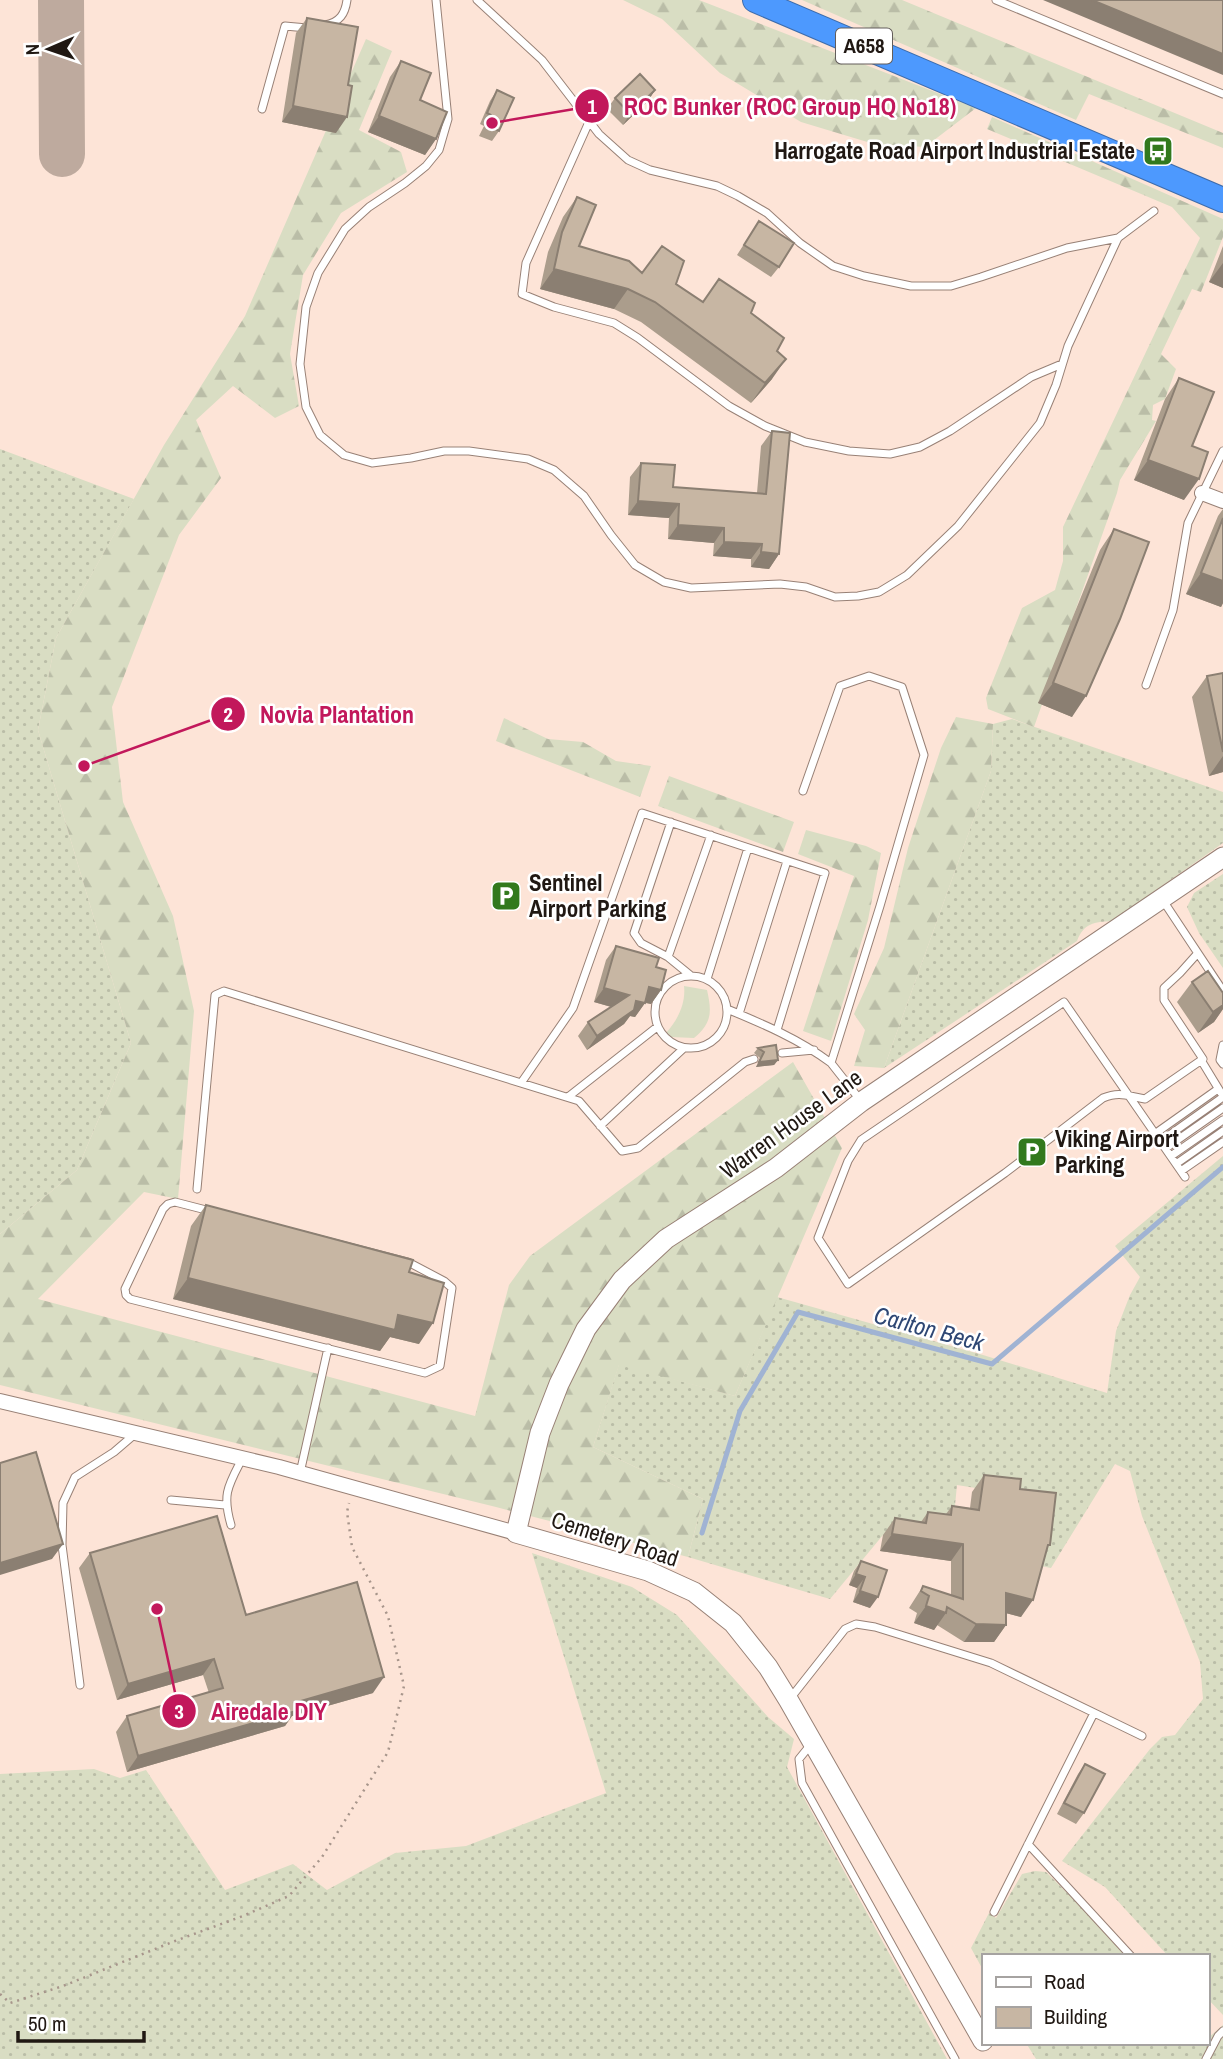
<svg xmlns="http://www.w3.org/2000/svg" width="1223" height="2059" font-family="'Archivo Narrow',sans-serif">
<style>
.grass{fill:url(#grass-dots)}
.forest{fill:url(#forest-firs)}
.green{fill:#d9ddc3}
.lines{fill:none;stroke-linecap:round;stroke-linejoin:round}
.stream{stroke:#a0b3d3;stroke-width:5}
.taxiway{stroke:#beaa9e;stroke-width:46}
.lane-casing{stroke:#988176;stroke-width:9}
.street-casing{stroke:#988176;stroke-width:16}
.secondary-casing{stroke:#988176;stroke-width:21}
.highway-casing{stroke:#3d6cac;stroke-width:26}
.path{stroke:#a7958b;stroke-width:2.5;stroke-dasharray:2 5;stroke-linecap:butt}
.lane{stroke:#fff;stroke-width:7}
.street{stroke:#fff;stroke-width:14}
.secondary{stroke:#fff;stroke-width:19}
.highway{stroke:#4d99fe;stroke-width:24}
.wall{fill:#ab9d8c}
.shaded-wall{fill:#8b7f72}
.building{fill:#c7b6a3;stroke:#8b7f72;stroke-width:2}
.labels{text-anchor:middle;stroke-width:5;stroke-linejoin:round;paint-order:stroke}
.shield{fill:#fff;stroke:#635d5a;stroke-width:2}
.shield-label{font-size:21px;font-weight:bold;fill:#201813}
.poi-label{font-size:23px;font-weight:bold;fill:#201813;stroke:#fff;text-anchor:start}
.street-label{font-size:23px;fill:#201813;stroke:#fff}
.water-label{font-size:24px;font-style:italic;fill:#2e4774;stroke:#fff}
.leader{fill:none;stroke:#c2185b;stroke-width:2.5}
.callout-dot{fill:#c2185b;stroke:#fff;stroke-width:2.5}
.mark-label{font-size:21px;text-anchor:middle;font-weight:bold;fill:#fff}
.callout-label{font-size:24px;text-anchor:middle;font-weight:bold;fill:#c2185b;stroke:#fff;stroke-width:5;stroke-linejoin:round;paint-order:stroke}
</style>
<defs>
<pattern id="grass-dots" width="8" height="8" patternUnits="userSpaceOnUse" patternTransform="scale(1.75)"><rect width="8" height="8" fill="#d9ddc3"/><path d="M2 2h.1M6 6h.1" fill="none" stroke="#babda7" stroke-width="1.8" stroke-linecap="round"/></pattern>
<pattern id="forest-firs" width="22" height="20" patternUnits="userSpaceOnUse" patternTransform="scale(1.75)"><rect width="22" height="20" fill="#d9ddc3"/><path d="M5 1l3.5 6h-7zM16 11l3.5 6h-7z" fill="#babda7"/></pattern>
</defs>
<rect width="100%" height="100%" fill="#fde4d7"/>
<!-- grass -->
<path class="grass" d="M0 449 134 499 56 638 38 730 131 1043 77 1170 0 1234Z
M1012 719 1223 792V843L1112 921C1094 922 1084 923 1077 941L884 1068 991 771 993 724Z
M1223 874V968L1199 933 1187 907 1194 893Z
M1223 1156V2015L1207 1998V1956H1168L1105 1887 1062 1861 1150 1749 1162 1737 1175 1735 1203 1699 1200 1662 1142 1516 1130 1471 1115 1464 1051 1568 1041 1566 1050 1500 957 1485 953 1526 914 1540 883 1535 830 1599 688 1557 703 1499 593 1447 619 1364 735 1396 777 1297 983 1355 1107 1393 1116 1331 1130 1295 1140 1277 1115 1246Z
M532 1553 632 1587 677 1615 768 1717 794 1739 787 1767 947 2059H0V1774L94 1769 120 1778 146 1770 225 1890 293 1864 327 1890 395 1853 466 1846 606 1793Z
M1035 1871 1046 1872 1127 1952 1126 1956H983V1970L971 1948 989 1913 996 1918 1022 1874Z
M1223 2025V2059H1036L1026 2043 1202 2044 1207 2043V2039Z"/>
<!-- forest -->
<path class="forest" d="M623 0H699L976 108 925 147 874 144 801 122 720 73 662 19Z
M802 0H902L1223 133V148L1089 94 1076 120Z
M366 39 392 51 359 130 401 152 407 172 341 213 303 275 290 354 299 406 275 418 233 386 196 420 221 478 179 535 112 707 123 802 173 916 194 1011 178 1199 144 1192 38 1299 475 1416 509 1285 530 1256 793 1062 842 1148 735 1396 619 1365 593 1447 703 1499 688 1557 496 1507 0 1385V1234L77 1170 131 1043 38 730 56 638 164 445 245 316Z
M992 117 1223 219V237L1201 292 1192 289 1161 354 1176 369 1165 399 1153 405 1152 420 1156 421 1120 480 1117 493 1034 727 988 709 986 698 1022 608 1055 590 1063 561V527L1200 238 1172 207 987 129Z
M956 717 993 724 991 771 884 1068 854 1066 865 1030 854 1014 884 948 908 848 941 748Z
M504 718 548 739 583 742 616 761 651 766 640 797 496 741Z
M669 776 794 822 783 852 658 806Z
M806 830 866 846 881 853 868 920 831 1041 803 1031 854 876 798 854Z"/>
<!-- green -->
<path class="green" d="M684 986 707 990C712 1012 712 1023 694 1038L671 1037 666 1033C678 1020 686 1003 684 986Z"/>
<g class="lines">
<!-- stream -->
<path class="stream" d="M702 1533 740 1411 798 1312 992 1364 1223 1167"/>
<!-- taxiway -->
<path class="taxiway" d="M61 0 62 154"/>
<!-- lane casing -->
<g class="lane-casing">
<path id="lane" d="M436 0 448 119 439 150 426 166 405 183 369 207 345 229 318 273 306 307 300 364 306 407 320 435 344 455 372 463 411 458 444 451H469L528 459 554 470 584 496 611 535 635 565 664 582 691 588 780 584 806 587 835 597 858 596 879 592 907 575 958 526 1040 423 1056 385 1068 346 1118 238 1154 211
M477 0 542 60 599 134 628 160 650 170 717 186 738 196 767 213 800 243 833 266 864 276 911 286H951L981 277 1067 248 1118 238
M996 0 1223 94
M325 25C340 22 345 14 347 0
M262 109 285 26 307 28
M589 122 526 263 522 294 554 307 614 323 638 338 729 406 765 426 805 442 849 451 890 454 920 447 950 431 1031 377 1062 364
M1146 685 1173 610 1188 523 1223 451
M803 791 840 686 869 676 902 687 924 755 880 906 831 1063 861 1101
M671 822 634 933 641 943 668 957 690 975
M1162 899 1223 991
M668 957 711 835
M655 1012a36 36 0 1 1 72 0a36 36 0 1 1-72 0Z
M707 979 748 848
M727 1009C763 1024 799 1039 831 1063
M739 1014 787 861
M1223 1045 1220 1060 1223 1064
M782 1053 814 1050
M1201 1060 1221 1093
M521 1083 573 1008 642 813 825 873 777 1030
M568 1097 657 1027
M600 1126 684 1048
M1156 1133 1218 1089
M1161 1141 1223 1097
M1166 1148 1223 1108
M1171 1156 1223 1120
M1176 1164 1223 1131
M1181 1171 1223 1142
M1185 1177 1064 1002 861 1140 848 1161 818 1238 848 1284 1005 1173 1103 1098C1120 1091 1127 1096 1145 1099L1203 1059 1164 1000V988L1180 973 1197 954
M197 1189 215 995 224 991 579 1101 622 1151 638 1148 745 1062 754 1059
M175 1202 408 1262 444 1281 452 1288 440 1366 425 1373 130 1299 126 1295 125 1289 163 1209 168 1204Z
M300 1473 328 1348
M171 1500 225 1505
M231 1525C222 1494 228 1486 242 1459
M80 1685 62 1545 63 1503 75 1477 114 1452 135 1434
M789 1700 845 1629 856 1624 875 1627 991 1663 1142 1736
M812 1743 799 1759 802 1783 955 2059
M1028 1844 1131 1956
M994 1912 1094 1713
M1206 2059 1218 2036 1223 2031"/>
</g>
<!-- street casing -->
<g class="street-casing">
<path id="street" d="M1202 493 1223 501
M0 1401 279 1467 516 1533"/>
</g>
<!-- secondary casing -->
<g class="secondary-casing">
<path id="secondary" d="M983 2041 789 1701 768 1667 733 1623 694 1592 648 1571 516 1533 540 1433 559 1384 586 1329 622 1280 666 1239 776 1168 861 1102 1223 857"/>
</g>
<!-- highway casing -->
<g class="highway-casing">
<path id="highway" d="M755 0 1223 200"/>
</g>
<!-- path -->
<path class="path" d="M0 1994 10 2003 63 1986 175 1941 243 1916 289 1896 322 1857 388 1752 404 1686 388 1616 352 1547 347 1512 349 1503"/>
<!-- lane -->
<use href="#lane" class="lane"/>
<!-- street -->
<use href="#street" class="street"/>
<!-- secondary -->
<use href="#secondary" class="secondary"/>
<!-- highway -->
<use href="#highway" class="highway"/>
</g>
<!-- wall -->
<path class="wall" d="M307 18 336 133 282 122 296 33Z
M401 61 420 100 436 139 425 155 368 132 390 77Z
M497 90 499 131 492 141 479 136 484 126 480 124 490 101Z
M655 90 648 101 623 125 607 109 615 98Z
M577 197 579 246 642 273 676 284 703 302 751 313 777 351 772 379 751 403 641 322 614 309 540 289 548 252 563 217Z
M759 221 779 267 771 277 737 255Z
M1223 246V288L1209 282Z
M1179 378 1184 500 1134 480 1165 399Z
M772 431 779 554 769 569 751 567V559L713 556 714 543 668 539 669 518 628 515 630 477 641 463 673 487 757 493 761 446Z
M1223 509V603L1221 607 1186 594 1218 516Z
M1114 529 1072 717 1038 703 1100 550Z
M1223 673V772L1209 776 1192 697 1207 676Z
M616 946 656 967 661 990 651 1004 645 1003 635 1017 630 1016 624 1024 587 1050 578 1036 588 1022 611 1007 594 1002 606 960Z
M1192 982 1223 993V1009L1214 1022 1198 1033 1177 1002Z
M758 1048 778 1060 774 1065 756 1067 760 1058 754 1053Z
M206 1205 409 1272 419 1344 390 1337 380 1351 173 1299 191 1226Z
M984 1475 1020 1489 1046 1551 1021 1617 1006 1613V1625L994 1642H964L937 1625 934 1630 914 1623 917 1613 909 1608 923 1586 951 1595V1561L880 1551 883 1535 895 1518 921 1522 928 1512 946 1514 952 1506 970 1508 972 1492Z
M90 1553 246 1615 373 1693 292 1716 285 1726 127 1772 116 1732 127 1716 209 1693 203 1675 117 1700 79 1568Z
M861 1561 870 1608 853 1602 857 1588 849 1585 854 1571Z
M1085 1764 1084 1813 1076 1824 1057 1814 1078 1774Z"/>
<!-- shaded-wall -->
<path class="shaded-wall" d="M1043 0H1092L1223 54V75Z
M655 90 648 101 623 125 630 114Z
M293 106 347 117 336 133 282 122Z
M379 116 436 139 425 155 368 132Z
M1223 263V288L1209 282Z
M554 269 628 289 614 309 540 289Z
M786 359 772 379 751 403 765 383Z
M1148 460 1199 479 1184 500 1134 480Z
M638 501 679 504 669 518 628 515Z
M678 525 724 528 714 543 668 539Z
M724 542 762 544 751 559 713 556Z
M761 552 779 554 769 569 751 567Z
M1201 573 1223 581V603L1221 607 1186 594Z
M1053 683 1086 696 1072 717 1038 703Z
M1223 756V772L1209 776Z
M649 987 661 990 651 1004 639 1001Z
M604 988 629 995 619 1009 594 1002Z
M636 1001 645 1003 635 1017 630 1016 624 1024 587 1050 597 1036Z
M1223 1005V1009L1214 1022 1198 1033 1213 1012Z
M778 1060 774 1065 756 1067 759 1062Z
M188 1278 398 1315 433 1323 419 1344 390 1337 380 1351 173 1299Z
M892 1534 963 1544 951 1561 880 1551Z
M63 1544 52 1559 0 1575V1563Z
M856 1574 865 1577 857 1588 849 1585Z
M860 1591 878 1597 870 1608 853 1602Z
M1006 1593 1033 1600 1021 1617 994 1610Z
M926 1606 946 1613 934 1630 914 1623Z
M976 1624 1006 1625 994 1642H964Z
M214 1659 203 1675 117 1700 128 1684Z
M384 1677 373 1693 292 1716 285 1726 127 1772 138 1756 294 1703Z"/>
<!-- building -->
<path class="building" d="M1092 0H1223V54Z
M307 18 358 27 348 85 352 86 347 117 293 106Z
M401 61 431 73 420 100 447 112 436 139 379 116Z
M640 74 655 90 630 114 615 98Z
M497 90 514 98 499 131 487 125 491 115 487 113Z
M577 197 596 205 579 246 629 261 642 273 662 246 684 261 676 284 703 302 719 279 755 303 751 313 784 338 777 351 786 359 765 383 655 302 628 289 554 269 562 232Z
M759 221 794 243 779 267 744 245Z
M1179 378 1214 392 1192 446 1208 452 1199 479 1148 460Z
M772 431 790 433 779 554 761 552 762 544 724 542V528L678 525 679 504 638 501 641 463 675 465 673 487 766 494Z
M1223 518V581L1201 573Z
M1114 529 1149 542 1120 619 1086 696 1053 683Z
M1223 673V752L1207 676Z
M616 946 659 958 656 967 666 970 661 990 649 987 645 1003 636 1001 634 1010 597 1036 588 1022 629 995 604 988Z
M1208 971 1223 993V1005L1213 1012 1192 982Z
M776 1045 778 1060 759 1062 764 1052 758 1048Z
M206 1205 413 1260 409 1272 444 1283 433 1323 398 1315 395 1330 188 1278Z
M36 1452 63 1544 0 1563V1463Z
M984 1475 1021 1479 1020 1489 1056 1493 1050 1545H1048L1033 1600 1006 1593V1625L976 1624 947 1607 946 1613 926 1606 929 1596 921 1591 923 1586 963 1599V1544L892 1534 895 1518 926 1523 928 1512 951 1515 952 1506 979 1510Z
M217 1516 246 1615 357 1582 384 1677 294 1703 296 1711 138 1756 127 1716 223 1688 214 1659 128 1684 90 1553Z
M861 1561 887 1570 878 1597 860 1591 865 1577 856 1574Z
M1085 1764 1105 1774 1084 1813 1064 1803Z"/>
<!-- icons -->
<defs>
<g id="bus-square" transform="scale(1.575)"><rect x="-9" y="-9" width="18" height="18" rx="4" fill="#32791d" stroke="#fff"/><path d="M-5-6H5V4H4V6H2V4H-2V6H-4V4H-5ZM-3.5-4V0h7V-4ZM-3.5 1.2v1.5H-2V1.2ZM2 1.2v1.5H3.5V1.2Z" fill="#fff"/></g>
<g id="parking-square" transform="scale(1.575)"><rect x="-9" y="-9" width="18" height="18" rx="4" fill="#32791d" stroke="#fff"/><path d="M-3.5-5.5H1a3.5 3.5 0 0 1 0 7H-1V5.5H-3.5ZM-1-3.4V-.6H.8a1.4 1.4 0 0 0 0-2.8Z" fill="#fff"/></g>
</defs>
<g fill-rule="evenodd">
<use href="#bus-square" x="1158" y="151"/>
<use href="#parking-square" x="506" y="896"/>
<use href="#parking-square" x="1032" y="1152"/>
</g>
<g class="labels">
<!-- shield labels -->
<rect class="shield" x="836" y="28.5" width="56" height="35" rx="5"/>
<g class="shield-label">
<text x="864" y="53">A658</text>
</g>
<!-- poi labels -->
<g class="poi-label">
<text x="1135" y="159" text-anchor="end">Harrogate Road Airport Industrial Estate</text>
<text x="529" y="891">Sentinel<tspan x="529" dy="26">Airport Parking</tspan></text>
<text x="1055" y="1147">Viking Airport<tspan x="1055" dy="26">Parking</tspan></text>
</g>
<!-- street labels -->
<g class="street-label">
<text transform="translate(791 1124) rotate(-36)" y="8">Warren House Lane</text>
<text transform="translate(615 1539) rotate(18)" y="8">Cemetery Road</text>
</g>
<!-- water labels -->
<g class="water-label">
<text transform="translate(929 1329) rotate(15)" y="8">Carlton Beck</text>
</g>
</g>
<!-- callouts -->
<path class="leader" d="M492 123L592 106M84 766L228 714M157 1609L179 1711"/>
<g class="callout-dot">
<circle cx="492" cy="123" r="7"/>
<circle cx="84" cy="766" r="7"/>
<circle cx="157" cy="1609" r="7"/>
<circle cx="592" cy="106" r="18"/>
<circle cx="228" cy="714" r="18"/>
<circle cx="179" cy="1711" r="18"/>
</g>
<g class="mark-label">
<text x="592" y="114">1</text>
<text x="228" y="722">2</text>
<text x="179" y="1719">3</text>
</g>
<g class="callout-label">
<text x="790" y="115">ROC Bunker (ROC Group HQ No18)</text>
<text x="337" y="723">Novia Plantation</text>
<text x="269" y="1720">Airedale DIY</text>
</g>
<!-- legend -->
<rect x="982" y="1954" width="228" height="91" fill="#ffffff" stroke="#a6a3a1" stroke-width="2"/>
<rect x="996" y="1977" width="35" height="10" fill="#ffffff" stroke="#a6a3a1" stroke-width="2"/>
<text x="1044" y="1989" font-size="21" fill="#201813">Road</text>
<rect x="996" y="2007" width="35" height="21" fill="#c7b6a3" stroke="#a6a3a1" stroke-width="2"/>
<text x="1044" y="2024" font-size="21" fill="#201813">Building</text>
<!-- north arrow -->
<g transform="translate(49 49) rotate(268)" stroke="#ffffff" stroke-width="5" paint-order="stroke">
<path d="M0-5L12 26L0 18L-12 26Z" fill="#201813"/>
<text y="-10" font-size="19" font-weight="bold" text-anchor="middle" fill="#201813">N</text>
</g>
<!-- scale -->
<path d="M18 2031v10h126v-10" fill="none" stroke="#201813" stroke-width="3.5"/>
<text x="28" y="2031" font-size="21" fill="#201813" stroke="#ffffff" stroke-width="5" paint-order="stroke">50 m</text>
</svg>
